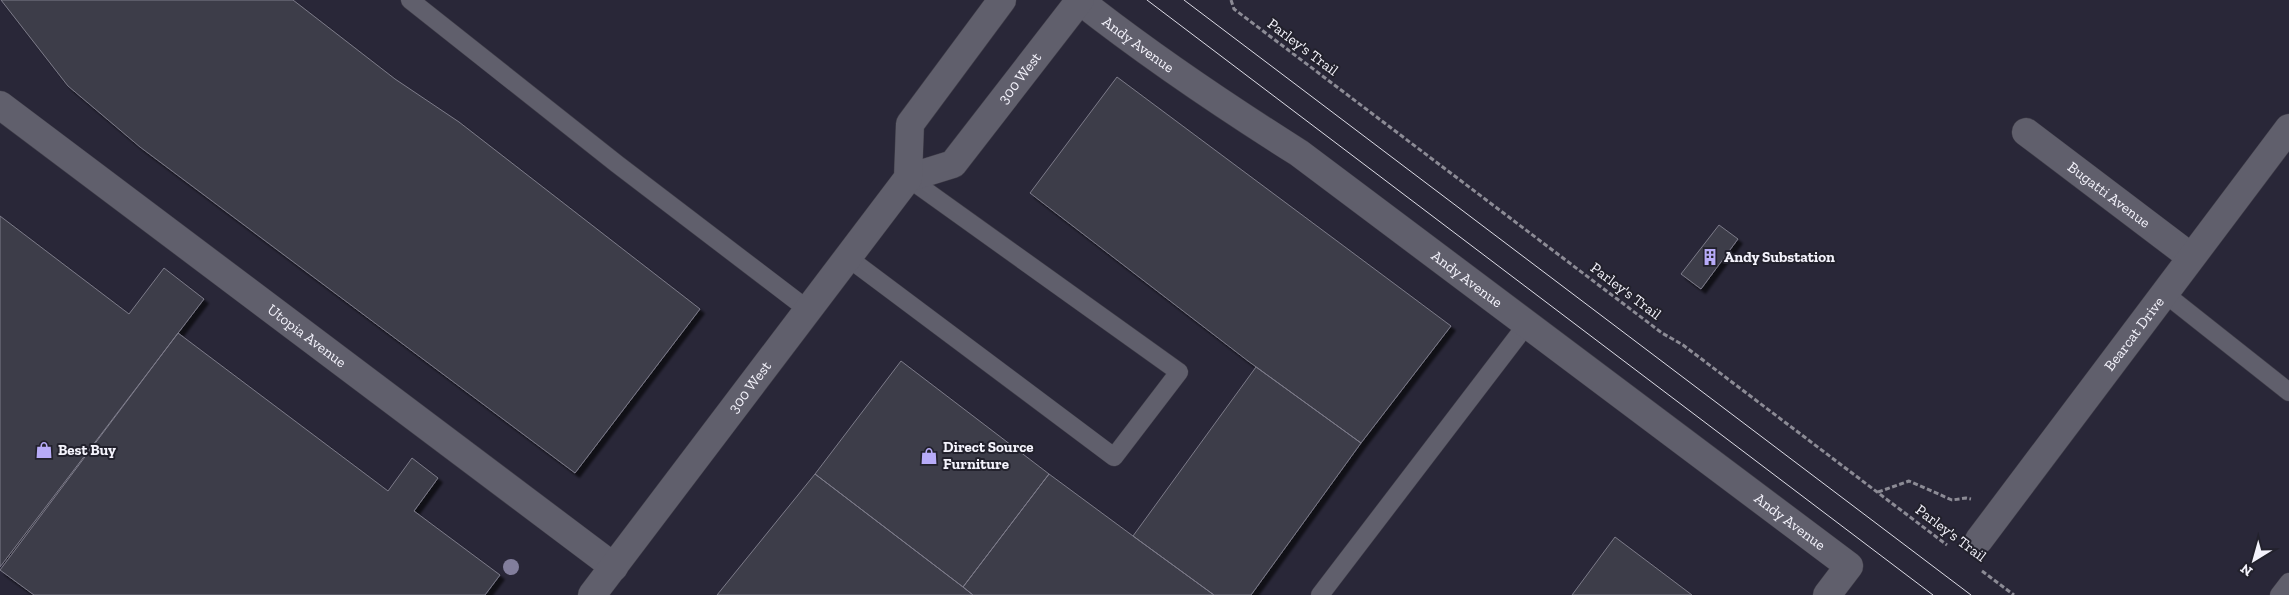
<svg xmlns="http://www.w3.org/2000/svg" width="2289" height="595" font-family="'Zilla Slab',serif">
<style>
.built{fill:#292738}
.building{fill:#3d3c49;stroke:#7c7b89;filter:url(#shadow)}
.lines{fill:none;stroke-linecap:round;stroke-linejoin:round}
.service-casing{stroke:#3f3d48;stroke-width:19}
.minor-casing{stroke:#3f3d48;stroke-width:29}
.secondary-casing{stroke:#3f3d48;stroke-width:29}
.path{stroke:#8c8b95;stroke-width:3;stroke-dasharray:5 2.5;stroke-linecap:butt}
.service{stroke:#605f6c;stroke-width:18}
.minor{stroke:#605f6c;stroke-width:28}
.secondary{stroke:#605f6c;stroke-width:28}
.tram{stroke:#dcdbe5;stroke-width:1}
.tree{fill:#827e9c}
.labels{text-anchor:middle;stroke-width:4;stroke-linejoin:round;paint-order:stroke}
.street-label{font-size:15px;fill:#f4f3fc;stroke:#22212c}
.poi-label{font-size:15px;font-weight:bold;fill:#f4f3fc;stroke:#22212c;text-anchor:start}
</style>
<defs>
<filter id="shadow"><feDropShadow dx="4.5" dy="4.5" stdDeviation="1" flood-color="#0009"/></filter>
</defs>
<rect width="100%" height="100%" fill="#22212c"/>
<!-- built -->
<path class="built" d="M0 0H2289V595H0Z"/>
<!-- building -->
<path class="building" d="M1 0H293L395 79 459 122 700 309 575 473 140 147 68 86Z
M1117 77 1451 326 1361 443 1248 361 1030 193Z
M0 216 129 314 164 268 204 299 0 567Z
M1719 225 1738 239 1701 289 1681 274Z
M178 333 388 491 412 458 438 478 414 511 500 575 485 595H34L0 570Z
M901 361 1049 474 963 587 815 474Z
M1256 367 1361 443 1251 595H1214L1133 536Z
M815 474 963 587 973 595H717Z
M1049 474 1133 536 1214 595H973L963 587Z
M1615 537 1692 595H1572Z"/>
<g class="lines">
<!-- service casing -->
<g class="service-casing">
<path id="service" d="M410 0 617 164 807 309
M847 257 1114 457 1179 372 908 178
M2164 293 2289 392
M1320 595 1527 324
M2279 595 2289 582"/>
</g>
<!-- minor casing -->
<g class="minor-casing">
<g id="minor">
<path id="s1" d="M1079 0C1150 56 1223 105 1299 153L1849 566 1827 595"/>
<path id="s2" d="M0 105 614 567"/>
<path id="s3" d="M2026 132 2191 257"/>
<path id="s4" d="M1979 540 2289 128"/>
</g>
</g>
<!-- secondary casing -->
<g class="secondary-casing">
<g id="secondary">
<path id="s5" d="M908 178 953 164 1080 0"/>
<path id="s6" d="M592 595 908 178 910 124 1002 0"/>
</g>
</g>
<!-- path -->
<path class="path" d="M1231 0 1234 9 1662 333 1683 345 1947 545
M1878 492 1909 481 1952 500 1966 498 1971 499
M1982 571 2014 595"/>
<!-- service -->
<use href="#service" class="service"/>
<!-- minor -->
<use href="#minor" class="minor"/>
<!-- secondary -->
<use href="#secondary" class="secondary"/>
<!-- tram -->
<path class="tram" d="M1147 0 1933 595
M1184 0 1971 595"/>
</g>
<!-- trees -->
<circle class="tree" cx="511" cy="567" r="8"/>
<!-- icons -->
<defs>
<g id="building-bare" transform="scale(1.35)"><path d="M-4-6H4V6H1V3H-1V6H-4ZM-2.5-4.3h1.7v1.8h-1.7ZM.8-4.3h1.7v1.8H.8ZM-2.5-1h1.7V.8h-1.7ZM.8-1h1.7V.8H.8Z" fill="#b7abf8" stroke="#22212c" stroke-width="2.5" paint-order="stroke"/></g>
<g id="shop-bare" transform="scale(1.35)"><path d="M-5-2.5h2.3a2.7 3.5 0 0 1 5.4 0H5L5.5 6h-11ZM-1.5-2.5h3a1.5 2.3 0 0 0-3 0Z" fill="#b7abf8" stroke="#22212c" stroke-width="2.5" paint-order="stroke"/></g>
</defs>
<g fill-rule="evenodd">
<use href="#building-bare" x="1710" y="257"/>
<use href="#shop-bare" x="44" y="450"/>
<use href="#shop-bare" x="929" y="456"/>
</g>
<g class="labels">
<!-- street labels -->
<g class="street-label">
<text dy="5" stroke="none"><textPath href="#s1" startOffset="74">Andy Avenue</textPath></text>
<text transform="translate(1303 47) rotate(37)" y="5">Parley's Trail</text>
<text dy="5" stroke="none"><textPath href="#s5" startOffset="156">300 West</textPath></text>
<text dy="5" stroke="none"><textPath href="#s3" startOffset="104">Bugatti Avenue</textPath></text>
<text dy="5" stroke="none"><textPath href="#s1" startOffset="478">Andy Avenue</textPath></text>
<text transform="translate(1626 291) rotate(37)" y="5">Parley's Trail</text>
<text dy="5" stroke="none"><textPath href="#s4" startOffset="258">Bearcat Drive</textPath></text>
<text dy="5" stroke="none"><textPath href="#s2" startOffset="384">Utopia Avenue</textPath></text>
<text dy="5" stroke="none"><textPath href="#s6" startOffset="261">300 West</textPath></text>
<text dy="5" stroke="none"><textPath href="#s1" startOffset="882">Andy Avenue</textPath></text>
<text transform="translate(1951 533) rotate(37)" y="5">Parley's Trail</text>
</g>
<!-- poi labels -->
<g class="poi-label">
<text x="1724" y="262">Andy Substation</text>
<text x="943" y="452">Direct Source<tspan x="943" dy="17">Furniture</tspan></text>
<text x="58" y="455">Best Buy</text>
</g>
</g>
<!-- north arrow -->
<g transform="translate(2254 560) rotate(217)" stroke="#22212c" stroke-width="4" paint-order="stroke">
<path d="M0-4L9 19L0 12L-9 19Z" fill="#f4f3fc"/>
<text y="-8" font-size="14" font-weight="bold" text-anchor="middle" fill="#f4f3fc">N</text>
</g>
</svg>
